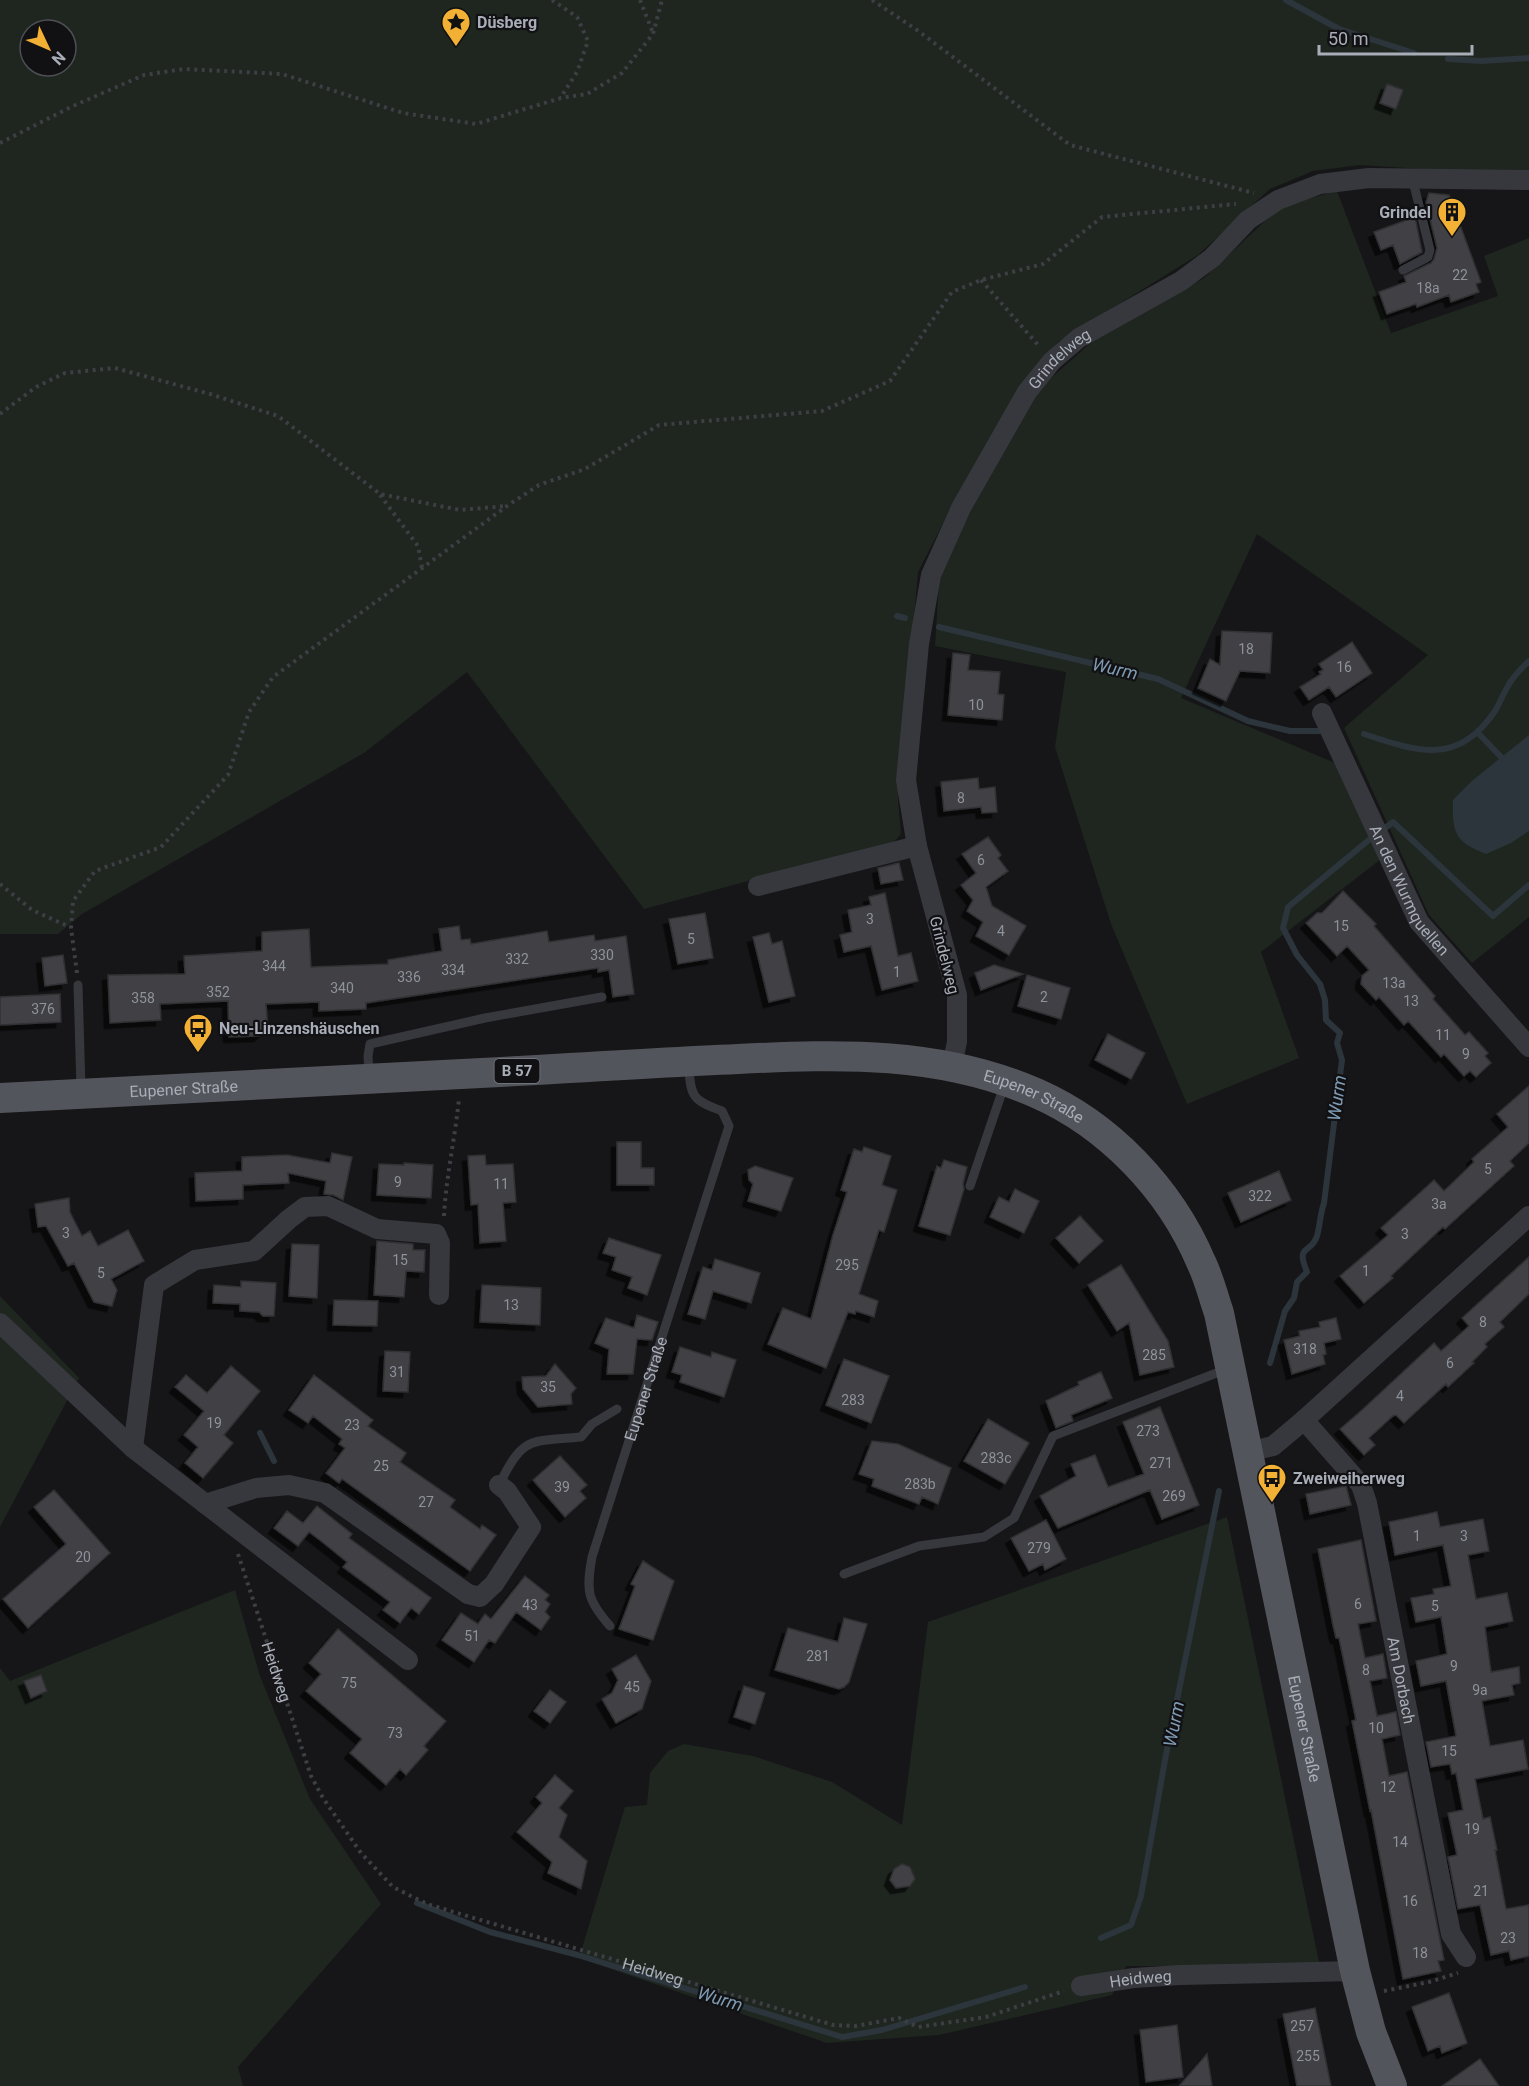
<svg xmlns="http://www.w3.org/2000/svg" width="1529" height="2086" font-family="Roboto,sans-serif">
<style>
.green{fill:#1e261f;fill-rule:evenodd}
.water{fill:#2c353c}
.lines{fill:none;stroke-linecap:round;stroke-linejoin:round}
.stream{stroke:#2c353c;stroke-width:6}
.building{fill:#404145;stroke:#303034;stroke-width:1.5;filter:url(#shadow)}
.path{stroke:#3d3f44;stroke-width:4;stroke-dasharray:3 4.5;stroke-linecap:butt}
.service{stroke:#37383d;stroke-width:9}
.minor{stroke:#37383d;stroke-width:20}
.primary{stroke:#53555c;stroke-width:30}
.labels{text-anchor:middle;stroke-width:4.5;stroke-linejoin:round;paint-order:stroke}
.number-label{font-size:14px;fill:#8e929b}
.shield{fill:#111113;stroke:#7b7e86;stroke-width:1.5}
.shield-label{font-size:15px;font-weight:bold;fill:#a8adb8}
.poi-label{font-size:16px;font-weight:bold;fill:#a8adb8;stroke:#111113;text-anchor:start}
.street-label{font-size:16px;fill:#a8adb8;stroke:#111113}
.water-label{font-size:18px;font-style:italic;fill:#7f9bb3;stroke:#111113}
</style>
<defs>
<filter id="shadow"><feDropShadow dx="-5.5" dy="5.5" stdDeviation="0" flood-color="#0009"/></filter>
</defs>
<rect width="100%" height="100%" fill="#161618"/>
<!-- green -->
<path class="green" d="M0 0H1529V172L1486 173 1360 165 1313 171 1270 189 1198 255 1058 342 1021 386 953 504 918 572 898 800 901 834 894 842 644 909 467 672 364 753 82 914 58 934H0ZM30 30H66V66H30Z
M1337 191 1391 333 1498 296 1484 256 1529 238V917L1472 963 1429 915 1344 728 1428 655 1257 534 1181 698 1335 763 1381 859 1261 952 1299 1058 1187 1104 1111 924 1055 747 1066 672 935 646 939 581 956 537 1041 387 1095 339 1204 278 1281 206Z
M0 1296 79 1378 0 1527Z
M1227 1517 1320 1967 1126 1966 1112 1995 939 2035 827 2043 579 1958 625 1807 647 1805 650 1773 668 1751 684 1744 753 1756 832 1782 902 1825 928 1622Z
M235 1590 260 1676 310 1799 381 1904 238 2067 243 2086H0V1668L10 1681Z"/>
<!-- water -->
<path class="water" d="M1529 735V831L1511 843 1486 854C1455 842 1452 833 1453 800L1473 780Z"/>
<g class="lines">
<!-- stream -->
<path class="stream" d="M1286 0 1339 29 1414 53
M1448 59 1481 61 1529 58
M897 616 905 618
M939 627 1158 679 1248 721 1290 731H1320
M1478 733 1502 758
M1364 734C1418 752 1458 766 1495 711 1500 703 1503 694 1508 686 1513 676 1521 669 1529 661
M1381 831 1393 822 1493 916 1529 885
M1270 1363 1285 1311 1294 1298 1297 1282 1307 1272C1295 1243 1311 1255 1317 1236 1320 1225 1320 1215 1324 1203L1342 1060 1337 1043 1340 1033 1326 1020 1325 1000 1320 984 1297 955 1283 928 1288 907 1370 839
M260 1433 274 1461
M417 1903 490 1932 578 1955 842 2037 882 2030 1025 1987
M1101 1938 1131 1925 1141 1896 1165 1760 1219 1491"/>
</g>
<!-- building -->
<path class="building" d="M1387 84 1403 90 1396 109 1380 103Z
M1429 193 1449 195 1481 282 1476 284 1479 292 1451 302 1449 295 1417 307 1416 304 1387 314 1379 292 1406 282 1404 276 1431 263 1434 259 1437 248 1426 202Z
M1415 217 1422 252 1400 264 1393 245 1381 250 1374 232Z
M1222 631 1272 633 1270 673 1240 671 1226 701 1198 688 1210 659 1220 665Z
M1352 642 1372 673 1336 697 1329 687 1309 700 1300 687 1321 674 1319 672 1323 670 1319 664Z
M953 653 970 655 968 670 1000 672 998 694 1004 695 1002 720 948 715Z
M978 778 979 789 995 787 997 812 982 813 981 807 944 811 941 782Z
M988 837 1001 855 998 858 1008 871 986 887 992 906 1026 926 1009 955 976 936 983 922 967 911 973 900 961 885 976 873 962 854Z
M899 863 903 880 881 884 878 868Z
M1343 891 1376 924 1374 926 1435 996 1433 999 1465 1035 1469 1032 1488 1053 1485 1056 1491 1063 1476 1077 1470 1071 1464 1076 1444 1054 1441 1057 1408 1021 1404 1025 1379 997 1376 1000 1361 984 1362 976 1369 970 1347 946 1337 956 1306 923 1317 913H1322Z
M885 893 898 956 911 953 918 981 882 990 871 946 844 952 840 935 852 932 848 910 871 905 869 897Z
M705 913 713 958 678 964 669 919Z
M459 926 461 940 470 939 471 944 547 931 549 942 594 935 595 941 626 936 634 994 613 997 609 970 598 972V968L366 1003V1009L319 1011V1002L266 1004 268 1029 259 1036 229 1037 228 1001 160 1004 161 1020 110 1023 108 975 185 974 184 956 262 951V932L309 929 311 967 388 964V960L442 951 439 929Z
M769 933 772 944 782 941 795 996 769 1002 753 937Z
M63 955 67 983 45 986 42 958Z
M994 965 1023 974 981 990 975 973Z
M1027 975 1070 988 1061 1019 1018 1006Z
M60 994 61 1022 0 1025V997Z
M1108 1034 1145 1053 1131 1079 1095 1060Z
M1529 1086V1143L1510 1161 1514 1166 1445 1229 1443 1227 1391 1276 1393 1278 1364 1303 1340 1276 1388 1235 1381 1228 1434 1180 1444 1191 1474 1162 1472 1159 1508 1127 1497 1114Z
M617 1142H641V1168H654V1185H617Z
M864 1147 891 1156 882 1185 897 1190 884 1232 879 1230 859 1294 878 1301 874 1317 856 1311 855 1314 848 1312 826 1368 768 1344 783 1308 811 1319 833 1235 847 1192 841 1190 854 1149 862 1152Z
M332 1153 352 1157 343 1200 333 1195 324 1194 326 1181 288 1173 289 1183 243 1185V1199L196 1201 195 1173 242 1171V1157L287 1155 330 1163Z
M485 1155 486 1165 513 1164 516 1202 503 1203 506 1241 480 1243 478 1204 471 1205 468 1156Z
M944 1160 967 1167 963 1184 964 1189 950 1235 919 1226 937 1166 941 1168Z
M404 1163 433 1165 431 1198 377 1195 379 1164 404 1165Z
M755 1166 793 1178 781 1211 748 1201 753 1184 749 1180 748 1170Z
M1279 1171 1291 1200 1241 1222 1228 1193Z
M1015 1189 1039 1201 1024 1233 990 1217 999 1197 1009 1202Z
M69 1198 70 1212 82 1236 90 1231 98 1246 128 1230 144 1261 111 1279 117 1290 112 1306 94 1302 74 1263 68 1266 46 1226 38 1227 35 1204Z
M1080 1216 1103 1241 1079 1263 1056 1238Z
M609 1238 661 1255 647 1295 628 1288 632 1277 612 1270 616 1257 603 1253Z
M377 1241 413 1244V1250H425L424 1272 406 1271 404 1297 374 1295Z
M292 1244 319 1245 317 1298 289 1296Z
M1529 1257V1294L1500 1322 1504 1327 1485 1344 1487 1347 1472 1362 1474 1363 1448 1387 1446 1384 1404 1423 1396 1415 1393 1416 1369 1438 1375 1445 1364 1455 1340 1429 1362 1410 1434 1343 1441 1351 1469 1326 1462 1318Z
M715 1259 760 1273 751 1303 713 1291 705 1319 688 1314 703 1267 712 1270Z
M1121 1265 1168 1341 1174 1367 1140 1375 1129 1323 1117 1331 1088 1285Z
M241 1281 276 1283 274 1316H263L259 1312 240 1311V1304L213 1303 214 1285 241 1287Z
M482 1285 541 1288 540 1325 480 1322Z
M334 1300 378 1301 377 1326 333 1325Z
M637 1315 658 1322 652 1340 637 1339 633 1374H607L609 1349 595 1343 606 1318 634 1328Z
M1336 1318 1341 1339 1324 1343 1326 1354 1323 1355 1325 1364 1292 1374 1284 1340 1300 1336 1299 1331 1320 1327 1319 1322Z
M680 1347 711 1357 712 1352 736 1360 724 1397 680 1382 682 1375 672 1372Z
M385 1351 410 1352 408 1392 383 1391Z
M844 1359 889 1376 871 1423 826 1405Z
M555 1364 576 1388 571 1394 572 1404 538 1407 523 1389 522 1377 546 1376Z
M231 1366 260 1391 224 1435 233 1443 203 1478 185 1463 198 1447 184 1435 204 1411 175 1387 186 1375 207 1393Z
M1101 1372 1112 1398 1071 1415 1073 1421 1056 1428 1046 1401 1079 1385 1078 1382Z
M314 1375 373 1420 368 1426 406 1453 400 1462 455 1500 450 1507 480 1529 482 1525 496 1535 470 1571 342 1479 339 1483 326 1473 345 1448 339 1444 342 1439 313 1416 308 1423 289 1410Z
M1160 1407 1199 1505 1162 1519 1150 1490 1058 1528 1040 1496 1076 1476 1071 1464 1095 1455 1108 1487 1144 1474 1123 1422Z
M988 1419 1029 1443 1005 1484 964 1461Z
M872 1441 898 1444 951 1468 938 1504 922 1497 919 1504 872 1486 874 1479 859 1474Z
M560 1456 587 1485 580 1491 586 1498 565 1517 533 1480Z
M1346 1486 1351 1505 1310 1514 1306 1494Z
M54 1490 110 1553 28 1628 3 1599 66 1544 34 1507Z
M317 1506 352 1534 349 1538 431 1598 419 1614 411 1608 400 1623 383 1610 390 1602 343 1567 347 1562 321 1541 309 1532 298 1546 274 1528 287 1511 303 1523Z
M1437 1512 1440 1527 1483 1519 1489 1551 1468 1555 1476 1599 1507 1593 1513 1621 1485 1627 1491 1672 1519 1667 1520 1683 1512 1685 1514 1695 1482 1701 1490 1746 1523 1740 1528 1769 1475 1779 1483 1819 1490 1817 1497 1850H1495L1506 1909 1529 1905V1956L1511 1960 1509 1951 1491 1955 1480 1905 1458 1909 1448 1857 1457 1855 1448 1813 1463 1810 1456 1773 1452 1774 1450 1764 1431 1767 1426 1742 1456 1736 1446 1681 1421 1686 1416 1661 1447 1654 1441 1617 1416 1622 1411 1598 1434 1594 1433 1589 1451 1586 1443 1545 1395 1555 1389 1522Z
M1046 1520 1066 1559 1045 1570 1043 1564 1029 1571 1011 1538Z
M1361 1540 1376 1621 1358 1624 1365 1658 1383 1654 1387 1678 1370 1681 1377 1716 1396 1712 1400 1735 1382 1739 1389 1776 1407 1772 1444 1960 1438 1961 1441 1971 1403 1979 1371 1810 1370 1811 1352 1721 1356 1720 1339 1638H1336L1333 1625 1318 1549Z
M643 1561 674 1581 653 1640 619 1629 635 1586 631 1584Z
M525 1576 549 1595 545 1600 550 1604 545 1612 550 1617 541 1630 516 1612 495 1643 489 1640 474 1662 442 1640 461 1613 478 1624 485 1614 491 1619Z
M844 1618 867 1624 849 1682 844 1687 839 1689 775 1670 788 1628 838 1642Z
M338 1629 446 1721 424 1746 428 1750 406 1775 400 1769 386 1785 350 1753 362 1739 306 1691 321 1674 309 1663Z
M636 1655 651 1681 642 1709 616 1723 602 1699 612 1693 618 1680 612 1669Z
M41 1675 47 1691 31 1698 24 1681Z
M744 1686 765 1693 755 1724 734 1717Z
M550 1690 566 1702 550 1723 534 1711Z
M555 1775 573 1791 559 1808 567 1815 559 1837 587 1861 581 1889 548 1873 552 1862 517 1832 542 1803 536 1797Z
M902 1864 910 1867 915 1879 910 1886 896 1888 890 1880 894 1869Z
M1449 1993 1467 2043 1442 2053 1440 2046 1428 2051 1412 2007Z
M1315 2008 1331 2086H1297L1283 2014Z
M1177 2025 1183 2077 1146 2082 1140 2030Z
M1207 2054 1212 2086H1179Z
M1480 2059 1499 2086H1442Z"/>
<g class="lines">
<!-- path -->
<g class="path">
<path d="M552 0 577 17 588 41 577 72 561 97"/>
<path d="M640 0 653 33"/>
<path d="M872 0 917 30 1070 145 1254 193"/>
<path d="M0 143 73 106 144 75 184 69 282 74 403 113 476 124 561 98 587 94 622 73 653 34 662 0"/>
<path d="M981 280 1039 346"/>
<path d="M0 414 36 387 65 373 115 368 210 394 278 416 380 494 460 510 506 506"/>
<path d="M380 495 418 546 422 568"/>
<path d="M0 884 32 910 70 927"/>
<path d="M77 973 71 928 73 901 95 871 161 847 228 775 249 712 273 677 507 506 539 485 585 469 659 425 822 411 890 381 952 292 981 280 1043 264 1102 217 1236 204"/>
<path d="M444 1216C446 1177 455 1138 459 1099"/>
<path id="s1" d="M238 1554 311 1776 323 1798 361 1853 393 1887 427 1904 833 2025 856 2026 899 2018 918 2027 986 2017 1064 1991"/>
<path d="M1384 1991 1429 1982 1458 1973"/>
</g>
<!-- service -->
<g class="service">
<path d="M1403 270 1428 257 1430 250 1412 177"/>
<path d="M78 985 81 1089"/>
<path d="M369 1076 368 1056 370 1044 485 1018 602 997"/>
<path d="M970 1186 1004 1086"/>
<path d="M499 1485C524 1435 529 1442 581 1437L592 1424 617 1409"/>
<path d="M844 1574 919 1546 984 1537 1014 1518 1053 1436 1227 1369"/>
<path id="s2" d="M610 1626C587 1600 586 1591 592 1557L729 1126 722 1111C694 1101 690 1097 689 1067"/>
</g>
<!-- minor -->
<g class="minor">
<path id="s3" d="M1322 713 1419 922 1529 1047"/>
<path d="M758 886 917 846"/>
<path id="s4" d="M952 1065 957 1042V995L917 846 906 780 919 644 931 575 961 508 1027 392 1052 361 1079 338 1181 281 1212 258 1248 220 1278 200 1320 184 1369 178 1529 180"/>
<path d="M0 1323 133 1448 408 1660"/>
<path id="s5" d="M1304 1420 1361 1485 1367 1503 1451 1934 1466 1957"/>
<path d="M133 1448 154 1285 195 1260 254 1251 289 1219 305 1207 328 1206 377 1229 436 1234 440 1243 439 1295"/>
<path d="M1248 1452 1273 1446 1304 1420 1529 1216"/>
<path d="M205 1504 256 1488 289 1485 325 1493 468 1594 480 1597 494 1584 531 1527 507 1491 499 1485"/>
<path id="s6" d="M1081 1986 1134 1978 1180 1975 1355 1971"/>
</g>
<!-- primary -->
<path class="primary" id="s7" d="M0 1098C179 1089 358 1079 537 1070 604 1066 671 1062 738 1059 841 1054 940 1051 1036 1093 1109 1125 1170 1189 1201 1262 1209 1278 1213 1296 1219 1313L1355 1971 1371 2032 1392 2086"/>
</g>
<!-- icons -->
<defs>
<g id="sight-pin" transform="scale(1.5)"><path d="M0 17L-7.5 6A9.5 9.5 0 1 1 7.5 6Z" fill="#f2b134" stroke="#111113"/><path d="M0-6L1.8-2.2L6-1.7L2.9 1.2L3.7 5.4L0 3.3L-3.7 5.4L-2.9 1.2L-6-1.7L-1.8-2.2Z" fill="#111"/></g>
<g id="building-pin" transform="scale(1.5)"><path d="M0 17L-7.5 6A9.5 9.5 0 1 1 7.5 6Z" fill="#f2b134" stroke="#111113"/><path d="M-4-6H4V6H1V3H-1V6H-4ZM-2.5-4.3h1.7v1.8h-1.7ZM.8-4.3h1.7v1.8H.8ZM-2.5-1h1.7V.8h-1.7ZM.8-1h1.7V.8H.8Z" fill="#111"/></g>
<g id="bus-pin" transform="scale(1.5)"><path d="M0 17L-7.5 6A9.5 9.5 0 1 1 7.5 6Z" fill="#f2b134" stroke="#111113"/><path d="M-5-6H5V4H4V6H2V4H-2V6H-4V4H-5ZM-3.5-4V0h7V-4ZM-3.5 1.2v1.5H-2V1.2ZM2 1.2v1.5H3.5V1.2Z" fill="#111"/></g>
</defs>
<g fill-rule="evenodd">
<use href="#sight-pin" x="456" y="22"/>
<use href="#building-pin" x="1452" y="212"/>
<use href="#bus-pin" x="198" y="1028"/>
<use href="#bus-pin" x="1272" y="1478"/>
</g>
<g class="labels">
<!-- number labels -->
<g class="number-label">
<text x="1460" y="280">22</text>
<text x="1428" y="293">18a</text>
<text x="1246" y="654">18</text>
<text x="1344" y="672">16</text>
<text x="976" y="710">10</text>
<text x="961" y="803">8</text>
<text x="981" y="865">6</text>
<text x="870" y="924">3</text>
<text x="1341" y="931">15</text>
<text x="1001" y="936">4</text>
<text x="691" y="944">5</text>
<text x="602" y="960">330</text>
<text x="517" y="964">332</text>
<text x="274" y="971">344</text>
<text x="453" y="975">334</text>
<text x="897" y="977">1</text>
<text x="409" y="982">336</text>
<text x="1394" y="988">13a</text>
<text x="342" y="993">340</text>
<text x="218" y="997">352</text>
<text x="1044" y="1002">2</text>
<text x="143" y="1003">358</text>
<text x="1411" y="1006">13</text>
<text x="43" y="1014">376</text>
<text x="1443" y="1040">11</text>
<text x="1466" y="1059">9</text>
<text x="1488" y="1174">5</text>
<text x="398" y="1187">9</text>
<text x="501" y="1189">11</text>
<text x="1260" y="1201">322</text>
<text x="1439" y="1209">3a</text>
<text x="66" y="1238">3</text>
<text x="1405" y="1239">3</text>
<text x="400" y="1265">15</text>
<text x="847" y="1270">295</text>
<text x="1366" y="1276">1</text>
<text x="101" y="1278">5</text>
<text x="511" y="1310">13</text>
<text x="1483" y="1327">8</text>
<text x="1305" y="1354">318</text>
<text x="1154" y="1360">285</text>
<text x="1450" y="1368">6</text>
<text x="397" y="1377">31</text>
<text x="548" y="1392">35</text>
<text x="1400" y="1401">4</text>
<text x="853" y="1405">283</text>
<text x="214" y="1428">19</text>
<text x="352" y="1430">23</text>
<text x="1148" y="1436">273</text>
<text x="996" y="1463">283c</text>
<text x="1161" y="1468">271</text>
<text x="381" y="1471">25</text>
<text x="920" y="1489">283b</text>
<text x="562" y="1492">39</text>
<text x="1174" y="1501">269</text>
<text x="426" y="1507">27</text>
<text x="1417" y="1541">1</text>
<text x="1464" y="1541">3</text>
<text x="1039" y="1553">279</text>
<text x="83" y="1562">20</text>
<text x="1358" y="1609">6</text>
<text x="530" y="1610">43</text>
<text x="1435" y="1611">5</text>
<text x="472" y="1641">51</text>
<text x="818" y="1661">281</text>
<text x="1454" y="1671">9</text>
<text x="1366" y="1675">8</text>
<text x="349" y="1688">75</text>
<text x="632" y="1692">45</text>
<text x="1480" y="1695">9a</text>
<text x="1376" y="1733">10</text>
<text x="395" y="1738">73</text>
<text x="1449" y="1756">15</text>
<text x="1388" y="1792">12</text>
<text x="1472" y="1834">19</text>
<text x="1400" y="1847">14</text>
<text x="1481" y="1896">21</text>
<text x="1410" y="1906">16</text>
<text x="1508" y="1943">23</text>
<text x="1420" y="1958">18</text>
<text x="1302" y="2031">257</text>
<text x="1308" y="2061">255</text>
</g>
<!-- shield labels -->
<rect class="shield" x="494.5" y="1059" width="45" height="24" rx="4.5"/>
<g class="shield-label">
<text x="517" y="1076">B 57</text>
</g>
<!-- poi labels -->
<g class="poi-label">
<text x="477" y="28">Düsberg</text>
<text x="1431" y="218" text-anchor="end">Grindel</text>
<text x="219" y="1034">Neu-Linzenshäuschen</text>
<text x="1293" y="1484">Zweiweiherweg</text>
</g>
<!-- street labels -->
<g class="street-label">
<text dy="6" stroke="none"><textPath href="#s4" startOffset="752">Grindelweg</textPath></text>
<text dy="6" stroke="none"><textPath href="#s3" startOffset="198">An den Wurmquellen</textPath></text>
<text transform="translate(945 955) rotate(76)" y="6">Grindelweg</text>
<text dy="6" stroke="none"><textPath href="#s7" startOffset="184">Eupener Straße</textPath></text>
<text dy="6" stroke="none"><textPath href="#s7" startOffset="1041">Eupener Straße</textPath></text>
<text dy="6" stroke="none"><textPath href="#s2" startOffset="252">Eupener Straße</textPath></text>
<text dy="6" stroke="none"><textPath href="#s1" startOffset="124">Heidweg</textPath></text>
<text dy="6" stroke="none"><textPath href="#s5" startOffset="286">Am Dorbach</textPath></text>
<text dy="6" stroke="none"><textPath href="#s7" startOffset="1762">Eupener Straße</textPath></text>
<text dy="6" stroke="none"><textPath href="#s1" startOffset="646">Heidweg</textPath></text>
<text dy="6" stroke="none"><textPath href="#s6" startOffset="60">Heidweg</textPath></text>
</g>
<!-- water labels -->
<g class="water-label">
<text transform="translate(1115 669) rotate(13)" y="6">Wurm</text>
<text transform="translate(1337 1098) rotate(-82)" y="6">Wurm</text>
<text transform="translate(1174 1724) rotate(-79)" y="6">Wurm</text>
<text transform="translate(720 1999) rotate(17)" y="6">Wurm</text>
</g>
</g>
<!-- north arrow -->
<g transform="translate(48 48) rotate(134)"><circle r="28" fill="#111113" stroke="#4d4f55" stroke-width="1.5"/>
<path d="M0-4.5L10 22L0 15L-10 22Z" fill="#f2b134"/>
<text y="-9" font-size="16" font-weight="bold" text-anchor="middle" fill="#a8adb8">N</text>
</g>
<!-- scale -->
<path d="M1319 45v9h153v-9" fill="none" stroke="#a8adb8" stroke-width="3"/>
<text x="1328" y="45" font-size="18" fill="#a8adb8" stroke="#111113" stroke-width="4.5" paint-order="stroke">50 m</text>
</svg>
